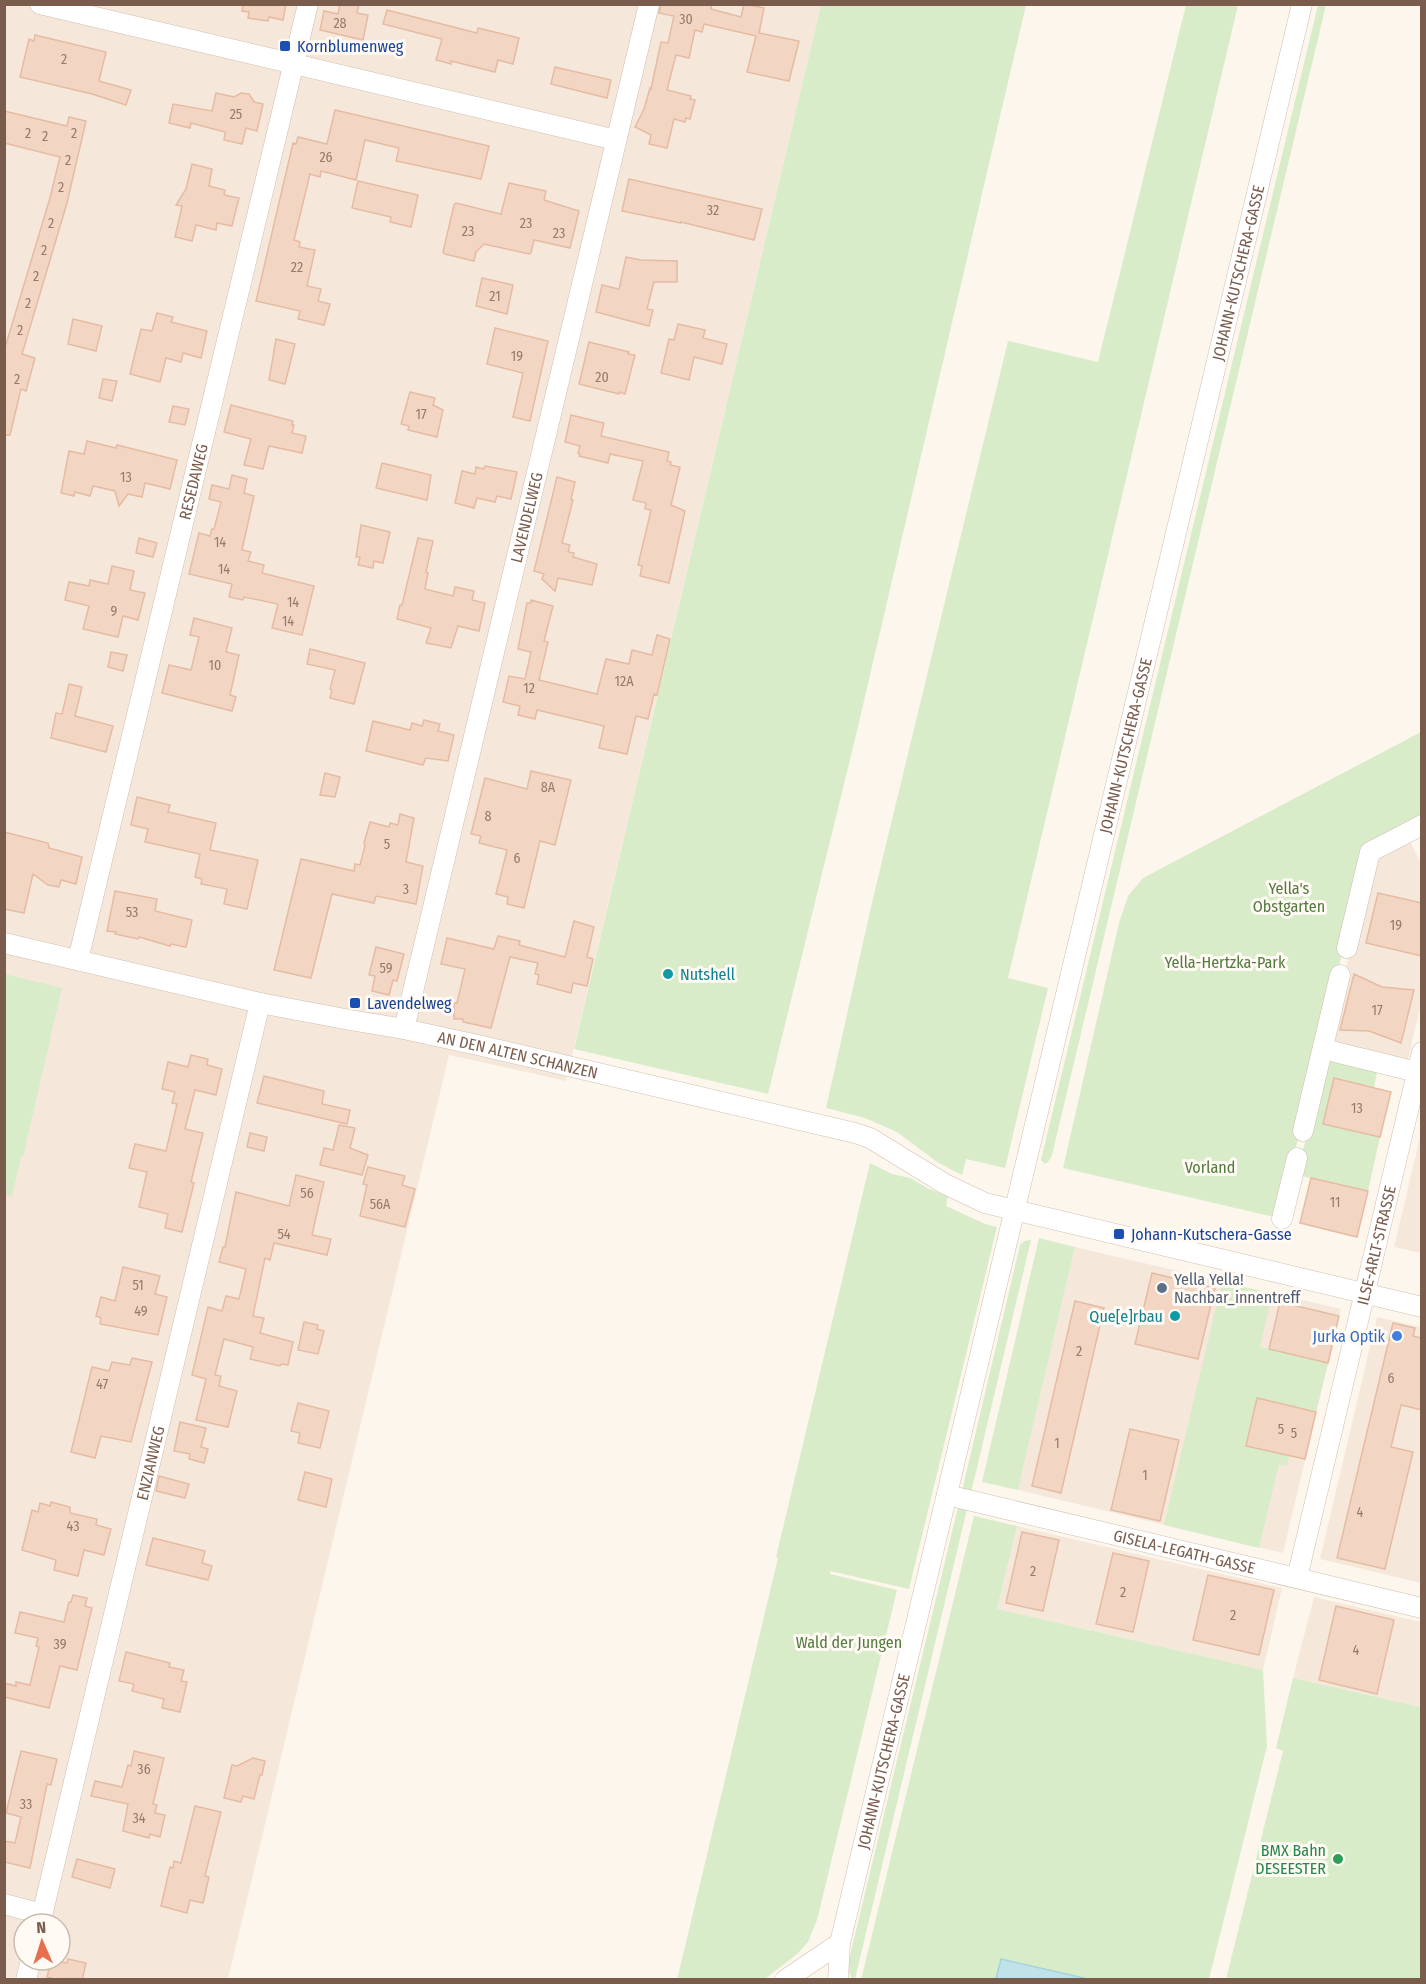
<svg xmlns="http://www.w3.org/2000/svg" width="1426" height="1984" font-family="'Fira Sans Condensed',sans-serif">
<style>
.residential{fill:#f5e8da;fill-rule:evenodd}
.green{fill:#d8ecc9}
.water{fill:#bfe3e8;stroke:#a5d3da;stroke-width:1.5}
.building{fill:#f3d5c3;stroke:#e6bba3;stroke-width:1.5}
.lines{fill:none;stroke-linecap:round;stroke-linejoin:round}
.minor-casing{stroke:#d1beb0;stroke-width:21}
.minor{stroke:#fff;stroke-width:20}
.transit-dot{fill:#1a4fb4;stroke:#fffaf3;stroke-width:2}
.culture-dot{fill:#0f9aa8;stroke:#fffaf3;stroke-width:2}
.service-dot{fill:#5c6f8a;stroke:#fffaf3;stroke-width:2}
.shop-dot{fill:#3f7fe0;stroke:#fffaf3;stroke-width:2}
.leisure-dot{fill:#2e9e5b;stroke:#fffaf3;stroke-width:2}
.labels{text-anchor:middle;stroke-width:6;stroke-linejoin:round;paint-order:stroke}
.number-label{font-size:14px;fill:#987a6a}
.transit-label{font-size:16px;fill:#164399;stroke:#fffaf3;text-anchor:start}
.street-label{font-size:16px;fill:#7a5c4d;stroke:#fffaf3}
.park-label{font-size:16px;fill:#537a41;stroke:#fffaf3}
.culture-label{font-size:16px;fill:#0d838f;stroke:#fffaf3;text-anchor:start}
.service-label{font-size:16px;fill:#4e5e75;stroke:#fffaf3;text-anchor:start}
.shop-label{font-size:16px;fill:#366cbe;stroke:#fffaf3;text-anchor:end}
.leisure-label{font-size:16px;fill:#27864d;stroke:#fffaf3;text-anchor:end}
</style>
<rect width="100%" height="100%" fill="#fdf6ec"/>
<!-- residential -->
<path class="residential" d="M5 5H821L566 1081 449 1055 228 1979 5 1980ZM24 1924H60V1960H24Z
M1407 836 1422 865 1421 1004 1407 1063 1329 1044 1372 853Z
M1421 1133V1253L1394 1247Z
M1075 1247 1341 1309 1283 1553 1018 1490Z
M1377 1317 1421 1327V1583L1320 1559Z
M1017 1526 1282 1588 1263 1670 997 1609Z
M1314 1597 1421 1622V1707L1293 1678Z"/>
<!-- green -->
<path class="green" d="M821 5H1026L857 731 768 1094 574 1049Z
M1186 5H1238L1008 978 1048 988 1005 1168 966 1159 962 1175 937 1162 897 1132 865 1118 826 1108 874 894 1008 341 1098 362Z
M1318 5H1326L1052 1155 1048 1162 1045 1164 1041 1160 1042 1156Z
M1421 732V820L1367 849 1279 1218 1063 1168 1119 923 1128 896 1143 878Z
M5 974 62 988 23 1157H21L12 1196 4 1194Z
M1325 1059 1377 1072 1374 1087 1334 1079 1324 1124 1380 1137 1368 1191 1302 1176 1286 1220Z
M870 1163 892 1174 910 1178 929 1189 948 1196 946 1206 985 1224 997 1227 909 1589 830 1571V1574L897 1590 817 1920 808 1942 797 1954 765 1979 677 1980 778 1558 776 1557Z
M1039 1238 1075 1247 1018 1490 982 1482Z
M1031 1240 970 1497 961 1495 1020 1245 1024 1241Z
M1222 1282 1272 1294 1260 1347 1328 1363 1316 1412 1246 1445 1289 1456 1287 1466 1279 1464 1259 1548 1164 1525Z
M959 1503 968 1505 855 1979H852L847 1968Z
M974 1516 1017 1526 997 1609 1263 1670 1267 1746 1209 1979 861 1980Z
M1293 1678 1421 1707V1979H1226L1283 1751 1276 1748Z"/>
<!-- water -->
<path class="water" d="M1001 1959 1088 1979H996Z"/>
<!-- building -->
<path class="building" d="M243 4H286L283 20 269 17 268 21 248 18 249 12 242 11Z
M340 4H359L357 13 368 15 363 40 320 30 324 11 338 14Z
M661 4H712L711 9 741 17 744 4 764 8 759 33 799 41 789 81 747 72 756 36 704 24 702 32 695 30 689 58 676 55 667 90 691 96 690 99 695 100 690 119 686 118 685 122 674 119 667 148 649 144 651 135 635 127 644 109 650 88 651 89 661 42 668 43 674 16 659 13Z
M387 10 477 33 478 28 519 38 513 64 498 60 495 72 451 61V64L436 60 442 39 383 24Z
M35 35 106 52 99 81 131 90 126 105 92 94 20 77 29 39 34 41Z
M555 67 611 80 607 98 551 84Z
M216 93 234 97 241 93 249 94 254 102 263 104 257 131 246 128 242 144 224 140 225 132 191 123 190 128 169 123 173 104 212 111Z
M335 110 489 146 481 179 396 161 399 148 365 140 356 180 321 171 320 177 310 174 294 240 300 242 299 247 315 250 307 286 321 289 318 301 330 304 324 325 298 319 300 311 256 301 293 143 296 144 298 137 327 144Z
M4 111 67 126 69 117 86 121 67 203 22 354 35 358 26 391 21 389 10 435H4V351L50 198 60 157 4 143Z
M192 164 212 169 209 186 225 190 224 195 239 198 232 226 217 223 216 230 196 225 192 241 175 237 182 206 176 205 186 189Z
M629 179 762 209 754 240 681 222V223L622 211Z
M358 181 418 195 411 227 390 222 391 217 352 208Z
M509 183 546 191 544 200 579 211 570 248 534 240 531 253 529 254 484 244 476 252 474 261 445 254 443 252 454 205 456 203 501 214Z
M626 257 641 260 677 261V282H654L647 309 653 310 649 326 596 312 602 285 619 289Z
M482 278 513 285 507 314 476 306Z
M157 313 173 317 171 322 207 331 201 358 183 353 181 362 166 358 160 382 130 374 141 329 152 331Z
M73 319 102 326 96 351 68 344Z
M678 324 705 330 703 338 727 344 722 364 694 357 689 380 661 373 669 339 674 340Z
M495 328 548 341 530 421 513 417 523 373 487 364Z
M276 339 295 344 285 384 269 380Z
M589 342 629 352 628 354 635 355 625 394 619 392V394L579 384Z
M103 379 117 381 112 401 99 398Z
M410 392 435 398 433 405 443 410 437 437 408 430 409 426 401 424Z
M231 405 293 421 292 425H294L292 433 306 436 302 453 269 446 263 469 244 465 251 439 224 432Z
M173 406 189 409 185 425 169 422Z
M571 415 604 423 601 436 669 452 667 461 671 462 670 465 680 467 671 505 685 511 669 583 640 576 642 566 638 565 651 510 645 509 646 503 633 500 643 461 610 454 608 463 579 456 580 454 578 453 580 446 565 442Z
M87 441 116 448 117 445 177 460 170 489 145 483 142 497 128 494 119 506 115 491 93 486 90 496 75 492 74 496 61 493 69 451 84 454Z
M382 463 431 475 427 500 376 488Z
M485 466 517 472 511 499 497 496 495 502 477 498 474 508 455 503 462 471 475 474 476 467 484 469Z
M232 475 247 479 244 493 254 496 242 550 251 552 248 561 264 565 262 573 314 586 302 635 272 628 278 604 244 597 243 600 229 597 232 584 189 574 199 533 210 536 212 529H214L221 502 209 499 212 485 229 489Z
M557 477 575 482 571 499 573 500 562 543 570 545 568 552 574 553 573 557 597 564 592 585 558 578 555 591 542 579 544 574 534 571Z
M361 525 390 532 383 563 374 561 373 568 358 565 360 557H356Z
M139 538 157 543 153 557 136 553Z
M418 538 433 541 426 572 428 573 425 589 453 596 455 587 474 591 472 600 485 603 479 631 458 626 451 648 426 643 431 628 397 619 400 605H402Z
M112 566 134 571 130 590 145 593 138 620 123 616 118 637 83 629 89 606 65 600 69 582 89 586 90 580 108 584Z
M531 600 553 606 544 641 548 642 539 680 597 694 606 659 629 664 632 650 652 655 657 635 670 639 657 695 654 694 648 719 636 716 627 754 599 748 604 726 537 710 535 719 518 715 520 706 503 702 509 676 525 679 531 652 518 649 527 603H531Z
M194 618 232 628 226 652 239 655 230 695 236 697 232 711 162 693 169 665 191 670 199 637 190 635Z
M310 649 365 663 354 704 330 698 332 690 330 689 335 670 307 664Z
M111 652 127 655 123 671 108 667Z
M69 684 82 687 75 716 113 726 106 752 51 738 56 713 62 714Z
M424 720 440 724 438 731 454 735 448 761 426 758 423 765 366 751 373 721 410 730 412 723 422 726Z
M531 771 571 780 555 845 540 841 524 908 507 904 508 897 496 894 507 850 479 843 481 836 471 834 485 778 527 789Z
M325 773 340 777 335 797 320 795Z
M137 797 170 805 168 812 216 823 210 850 258 860 247 909 224 904 227 889 201 884 202 879 195 877 200 854 145 842 148 829 131 825Z
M400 814 414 818 406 862 423 866 416 904 376 896 374 903 332 894 311 978 274 970 301 859 354 871 355 864 360 865 365 846 364 843 370 822 389 827 390 823 398 825Z
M4 832 48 843 49 848 82 857 76 884 61 880 59 887 48 885 33 874 24 913 4 909Z
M115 891 157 899 155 911 192 920 186 947 171 944 170 946 139 937 138 939 115 934 116 932 107 931Z
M1378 893 1422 903V956L1366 943Z
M574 921 594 927 587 957 593 959 587 986 573 983 571 993 537 984 539 975 535 974 538 963 510 957 491 1028 463 1022V1019H454V1003H457L465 969 441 964 447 938 494 949 498 936 520 941 519 945 565 957Z
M376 947 404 954 397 981 393 980 389 995 372 991 375 976 369 975Z
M1354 974 1382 987 1414 990 1401 1043 1369 1031 1340 1030Z
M191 1055 208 1059 207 1065 222 1069 216 1095 195 1090 185 1129 203 1133 191 1182 194 1183 182 1232 165 1228 168 1214 139 1207 147 1172 129 1168 135 1144 166 1151 177 1104 172 1103 175 1092 162 1089 168 1062 188 1067Z
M264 1076 324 1091 322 1104 350 1110 347 1124 257 1103Z
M1334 1078 1391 1092 1380 1137 1323 1124Z
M339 1125 355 1128 350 1148 368 1155 362 1175 320 1165 324 1148 333 1150Z
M250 1133 267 1137 264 1151 247 1147Z
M368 1167 405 1176 402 1185 415 1189 405 1227 360 1216 367 1185 363 1184Z
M296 1175 324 1182 312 1235 331 1239 327 1255 274 1243 270 1260 265 1258 253 1316 264 1318 260 1333 293 1342 288 1365 281 1364 280 1366 250 1359 253 1347 224 1339 215 1375 221 1376 219 1386 237 1391 228 1427 196 1420 206 1379 192 1375 208 1307 222 1311 226 1296 239 1299 246 1269 219 1262 223 1247H225L236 1192 289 1206Z
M1311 1178 1368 1191 1357 1237 1300 1223Z
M123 1267 160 1276 155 1294 167 1297 158 1335 100 1324 101 1318 96 1316 101 1297 115 1301Z
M1152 1273 1215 1288 1198 1359 1135 1344Z
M1075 1301 1104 1308 1061 1493 1032 1486Z
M1280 1302 1339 1316 1328 1363 1269 1349Z
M304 1322 318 1325 317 1329 324 1331 318 1354 298 1350Z
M1393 1323 1415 1328 1413 1336 1422 1338V1410L1401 1405 1391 1447 1413 1452 1385 1569 1337 1558Z
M132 1358 152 1362 131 1442 101 1436 95 1458 71 1452 92 1367 109 1371 112 1362 130 1365Z
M1257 1398 1316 1412 1305 1459 1246 1446Z
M298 1403 329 1411 320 1448 298 1443 300 1433 291 1431Z
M180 1422 206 1428 201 1447 208 1449 204 1463 189 1459 190 1454 174 1451Z
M1130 1429 1179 1440 1160 1521 1111 1510Z
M305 1472 332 1479 326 1507 298 1500Z
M159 1476 189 1484 185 1498 156 1491Z
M51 1502 70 1507V1513L97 1519 96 1525 111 1529 104 1555 84 1550 78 1576 54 1570 56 1560 22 1550 32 1510 38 1512 40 1503 50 1506Z
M1022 1532 1059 1540 1043 1611 1006 1603Z
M153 1538 205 1551 202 1563 212 1566 208 1580 146 1565Z
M1113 1553 1149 1561 1133 1632 1096 1624Z
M1208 1575 1274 1590 1259 1655 1193 1640Z
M73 1595 87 1598 85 1606 92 1608 77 1670 60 1666 49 1708 4 1697V1683L16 1686V1682L30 1685 39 1647 36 1646 38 1638 15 1633 20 1612 64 1622 69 1602H71Z
M1336 1606 1394 1620 1377 1694 1319 1680Z
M126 1652 170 1663 169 1667 184 1670 181 1681 187 1682 180 1712 162 1708 164 1699 132 1691 134 1684 119 1681Z
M21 1751 57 1759 51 1785 47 1784 30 1868 4 1862V1841L15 1843 21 1817 6 1813Z
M134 1751 164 1758 153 1804 157 1805 155 1813 165 1815 160 1837 150 1834 149 1838 123 1831 128 1804 91 1796 95 1781 122 1787 128 1765 131 1766Z
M253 1758 265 1761 262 1775H260L254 1799 243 1796 241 1802 224 1798 232 1765 237 1766Z
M195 1806 221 1812 205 1876 209 1877 203 1903 190 1900 187 1913 161 1906 170 1867 173 1868 174 1861 181 1863Z
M77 1859 115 1869 110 1888 72 1877Z
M68 1959 86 1963 82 1980H58L47 1977 51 1960 67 1963Z"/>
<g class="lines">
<!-- minor casing -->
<g class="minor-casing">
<g id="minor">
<path d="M40 4 616 140"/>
<path id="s1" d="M4 943 260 1003 350 1020 404 1029 482 1046 855 1133 870 1138 945 1184 985 1203 1422 1307"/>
<path d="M1347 948 1370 852 1422 825"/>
<path id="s2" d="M78 960 308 4"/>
<path id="s3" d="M404 1029 649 4"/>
<path d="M1323 1049 1417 1072"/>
<path d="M1303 1131 1340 975"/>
<path d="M1282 1219 1297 1158"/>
<path id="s4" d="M947 1495 1422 1608"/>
<path id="s5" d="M1297 1578 1422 1052"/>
<path d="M4 1904 42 1914"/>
<path id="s6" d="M40 1924 260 1003"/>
<path d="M26 1980 31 1960"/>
<path d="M785 1980 840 1943"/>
<path id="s7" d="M838 1980 840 1943 1302 4"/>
</g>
</g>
<!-- minor -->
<use href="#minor" class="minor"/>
</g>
<!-- markers -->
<g class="transit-dot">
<rect x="279" y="40" width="12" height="12" rx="3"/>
<rect x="349" y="997" width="12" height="12" rx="3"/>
<rect x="1113" y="1228" width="12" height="12" rx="3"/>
</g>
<g class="culture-dot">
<circle cx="668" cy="974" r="6"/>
<circle cx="1175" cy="1316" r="6"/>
</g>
<circle class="service-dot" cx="1162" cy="1288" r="6"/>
<circle class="shop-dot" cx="1397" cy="1336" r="6"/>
<circle class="leisure-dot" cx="1338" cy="1859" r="6"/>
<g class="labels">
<!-- number labels -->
<g class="number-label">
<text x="686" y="24">30</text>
<text x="340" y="28">28</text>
<text x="64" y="64">2</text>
<text x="236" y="119">25</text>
<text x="28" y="138">2</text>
<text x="74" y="138">2</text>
<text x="45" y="141">2</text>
<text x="326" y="162">26</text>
<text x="68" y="165">2</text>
<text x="61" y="192">2</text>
<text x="713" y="215">32</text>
<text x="51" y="228">2</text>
<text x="526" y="228">23</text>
<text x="468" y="236">23</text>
<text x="559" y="238">23</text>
<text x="44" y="255">2</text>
<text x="297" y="272">22</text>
<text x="36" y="281">2</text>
<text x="495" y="301">21</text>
<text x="28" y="308">2</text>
<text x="20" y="335">2</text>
<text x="517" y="361">19</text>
<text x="602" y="382">20</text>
<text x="17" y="384">2</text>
<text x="421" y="419">17</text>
<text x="126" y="482">13</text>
<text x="220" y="547">14</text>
<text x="224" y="574">14</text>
<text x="293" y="607">14</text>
<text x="114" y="616">9</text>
<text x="288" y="626">14</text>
<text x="215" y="670">10</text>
<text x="624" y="686">12A</text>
<text x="529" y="693">12</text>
<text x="548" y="792">8A</text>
<text x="488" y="821">8</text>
<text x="387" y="849">5</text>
<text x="517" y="863">6</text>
<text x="406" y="894">3</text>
<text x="132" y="917">53</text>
<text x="1396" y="930">19</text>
<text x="386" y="973">59</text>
<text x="1377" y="1015">17</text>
<text x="1357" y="1113">13</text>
<text x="307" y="1198">56</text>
<text x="1335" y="1207">11</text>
<text x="380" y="1209">56A</text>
<text x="284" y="1239">54</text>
<text x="138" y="1290">51</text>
<text x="141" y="1316">49</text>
<text x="1079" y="1356">2</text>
<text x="1391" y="1383">6</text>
<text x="102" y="1389">47</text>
<text x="1281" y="1434">5</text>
<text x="1294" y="1438">5</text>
<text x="1057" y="1448">1</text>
<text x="1145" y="1480">1</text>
<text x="1360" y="1517">4</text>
<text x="73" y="1531">43</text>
<text x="1033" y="1576">2</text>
<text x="1123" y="1597">2</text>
<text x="1233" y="1620">2</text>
<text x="60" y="1649">39</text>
<text x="1356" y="1655">4</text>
<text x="144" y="1774">36</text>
<text x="26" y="1809">33</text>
<text x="139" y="1823">34</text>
</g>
<!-- transit labels -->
<g class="transit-label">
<text x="297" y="52">Kornblumenweg</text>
<text x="367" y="1009">Lavendelweg</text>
<text x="1131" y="1240">Johann-Kutschera-Gasse</text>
</g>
<!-- street labels -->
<g class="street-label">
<text dy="6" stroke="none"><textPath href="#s7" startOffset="1754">JOHANN-KUTSCHERA-GASSE</textPath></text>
<text dy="6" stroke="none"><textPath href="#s2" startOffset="492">RESEDAWEG</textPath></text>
<text dy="6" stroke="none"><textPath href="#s3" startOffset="526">LAVENDELWEG</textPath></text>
<text dy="6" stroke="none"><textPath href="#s7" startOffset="1268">JOHANN-KUTSCHERA-GASSE</textPath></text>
<text dy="6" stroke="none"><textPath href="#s1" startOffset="526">AN DEN ALTEN SCHANZEN</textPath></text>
<text dy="6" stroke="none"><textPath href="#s5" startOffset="342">ILSE-ARLT-STRASSE</textPath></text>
<text dy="6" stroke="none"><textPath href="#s6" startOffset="474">ENZIANWEG</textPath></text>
<text dy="6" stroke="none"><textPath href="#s4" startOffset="244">GISELA-LEGATH-GASSE</textPath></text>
<text dy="6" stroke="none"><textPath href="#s7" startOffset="224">JOHANN-KUTSCHERA-GASSE</textPath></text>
</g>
<!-- park labels -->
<g class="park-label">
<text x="1289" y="894">Yella's<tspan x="1289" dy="18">Obstgarten</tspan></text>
<text x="1225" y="968">Yella-Hertzka-Park</text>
<text x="1210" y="1173">Vorland</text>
<text x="849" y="1648">Wald der Jungen</text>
</g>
<!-- culture labels -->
<g class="culture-label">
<text x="680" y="980">Nutshell</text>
<text x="1163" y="1322" text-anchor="end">Que[e]rbau</text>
</g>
<!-- service labels -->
<g class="service-label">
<text x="1174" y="1285">Yella Yella!<tspan x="1174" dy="18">Nachbar_innentreff</tspan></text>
</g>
<!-- shop labels -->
<g class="shop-label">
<text x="1385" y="1342">Jurka Optik</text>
</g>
<!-- leisure labels -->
<g class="leisure-label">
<text x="1326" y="1856">BMX Bahn<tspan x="1326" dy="18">DESEESTER</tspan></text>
</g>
</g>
<!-- border -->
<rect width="1426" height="1984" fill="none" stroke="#7a5c4d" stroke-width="12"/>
<!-- north arrow -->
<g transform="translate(42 1942) rotate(357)"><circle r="28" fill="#fffaf3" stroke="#cabbb1" stroke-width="1.5"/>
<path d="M0-4.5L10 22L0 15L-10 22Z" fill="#e76f51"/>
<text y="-9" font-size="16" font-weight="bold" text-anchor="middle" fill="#7a5c4d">N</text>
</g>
</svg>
